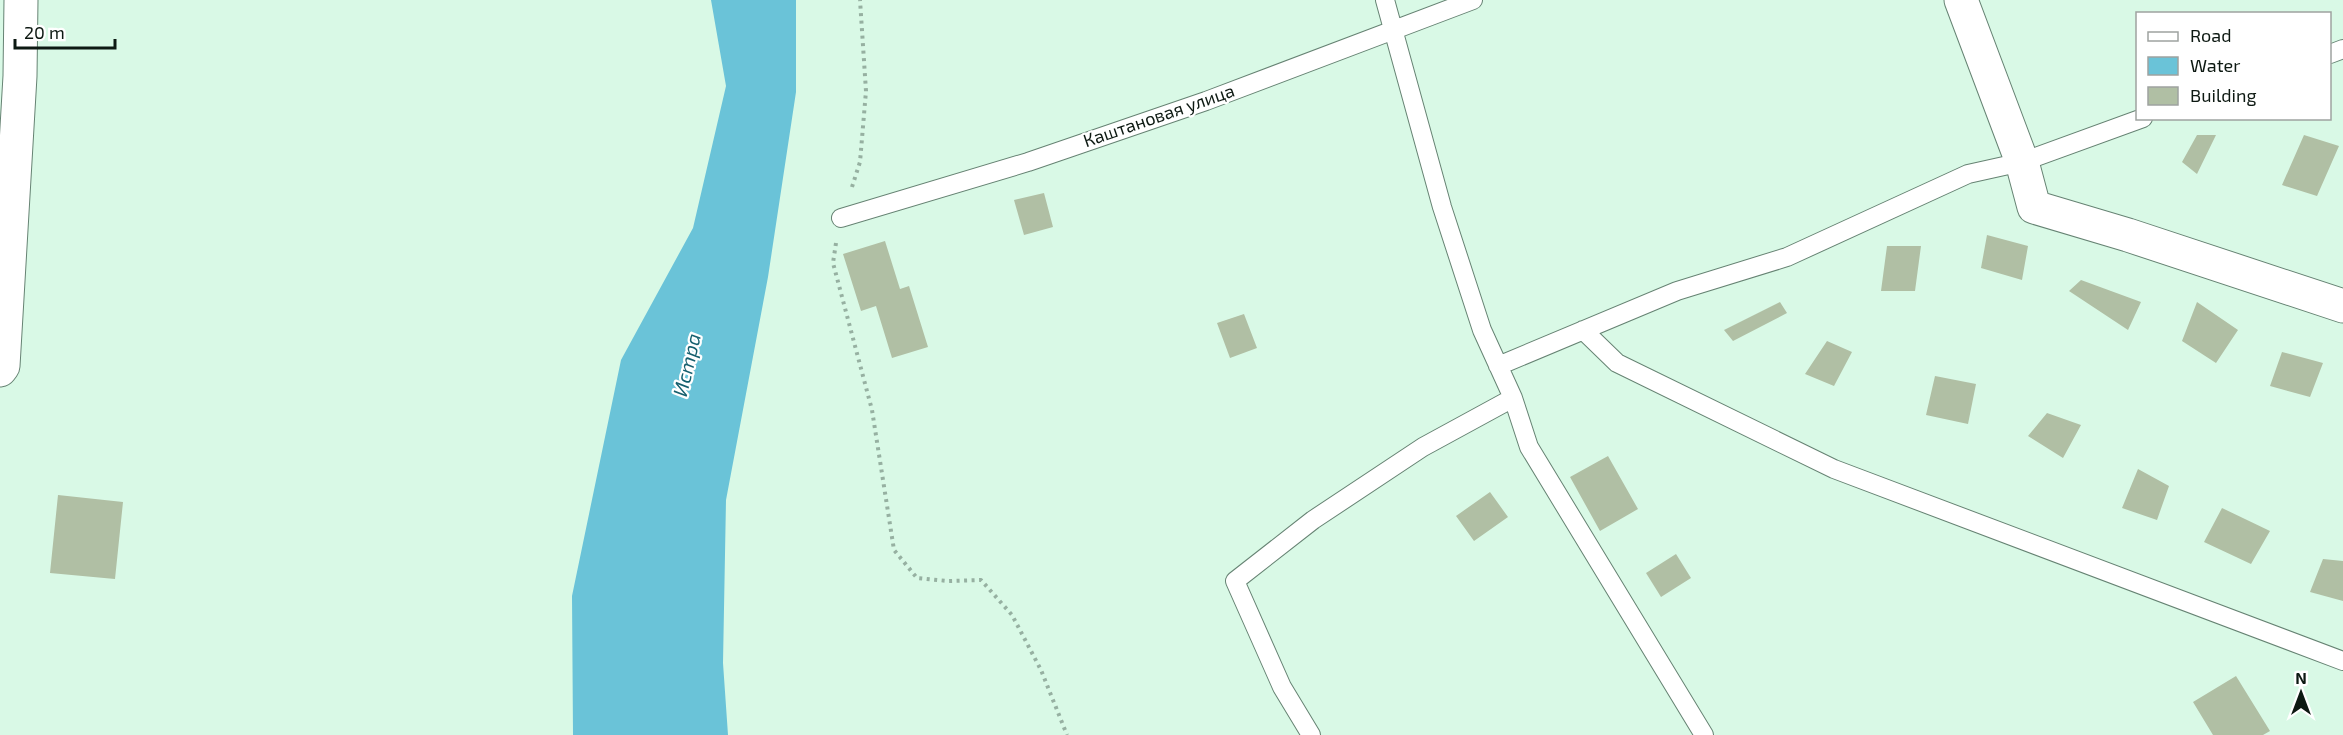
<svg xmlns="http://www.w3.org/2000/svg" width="2343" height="735" font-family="'Exo 2',sans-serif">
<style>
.water{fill:#6ac3d8}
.building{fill:#b0bfa4}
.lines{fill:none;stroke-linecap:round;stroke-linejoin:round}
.service-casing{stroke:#668373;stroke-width:20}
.minor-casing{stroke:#668373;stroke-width:35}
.path{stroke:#96b0a1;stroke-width:4;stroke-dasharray:3 4.5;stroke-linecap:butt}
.service{stroke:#fff;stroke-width:18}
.minor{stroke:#fff;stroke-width:33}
.labels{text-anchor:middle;stroke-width:4.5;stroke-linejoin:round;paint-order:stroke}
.street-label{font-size:18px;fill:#0d1912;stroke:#fff}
.water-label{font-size:20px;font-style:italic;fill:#155f6e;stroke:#fff}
</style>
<rect width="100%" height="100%" fill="#d9f9e6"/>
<!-- water -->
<path class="water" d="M711 0H796V92L768 277 726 500 723 663 728 735H573L572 596 621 360 693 228 726 86Z"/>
<!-- building -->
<path class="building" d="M2197 135H2216L2197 174 2182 162Z
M2304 135 2339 146 2317 196 2282 185Z
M1044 193 1053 227 1024 235 1014 200Z
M1987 235 2028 246 2022 280 1981 268Z
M885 241 900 289 909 286 928 347 892 358 876 306 861 311 843 254Z
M1887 246H1921L1915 291H1881Z
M2081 280 2141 302 2128 330 2069 291Z
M1780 302 1787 313 1733 341 1724 330Z
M2197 302 2238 330 2216 363 2182 341Z
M1244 314 1257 348 1230 358 1217 323Z
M1827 341 1852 352 1834 386 1805 374Z
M2282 352 2323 363 2310 397 2270 386Z
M1935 376 1976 384 1968 424 1926 415Z
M2047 413 2081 425 2063 458 2028 436Z
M1608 456 1638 509 1600 531 1570 477Z
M2138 469 2169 486 2157 520 2122 508Z
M1490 492 1508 517 1474 541 1456 516Z
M58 495 123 502 115 579 50 573Z
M2222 508 2270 531 2251 564 2204 542Z
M1676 554 1691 578 1661 597 1646 573Z
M2323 559 2343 561V601L2310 592Z
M2236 676 2270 731 2263 735H2213L2193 702Z"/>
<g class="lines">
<!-- service casing -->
<g class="service-casing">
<path id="service" d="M1385 0 1442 207 1482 330 1513 398 1529 447 1704 735
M2330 54 2343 49
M841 218 1028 162 1206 101 1473 0
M1583 330 1617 363 1834 469 2343 661
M1498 366 1677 291 1787 257 1968 174 2022 162 2143 118
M1311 735 1282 687 1235 581 1313 520 1423 447 1513 398"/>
</g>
<!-- minor casing -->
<g class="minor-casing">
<path id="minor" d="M1961 0 2022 162 2034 207 2128 235 2343 306
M0 370 3 366 20 76 21 0"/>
</g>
<!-- path -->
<path class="path" d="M852 187 860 162 866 91 860 0
M836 243 833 263 872 410 894 550 917 578 948 581 981 580 1012 615 1041 670 1067 735"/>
<!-- service -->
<use href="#service" class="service"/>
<!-- minor -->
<use href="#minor" class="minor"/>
</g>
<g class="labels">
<!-- street labels -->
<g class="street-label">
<text transform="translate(1159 116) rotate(-19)" y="6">Каштановая улица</text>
</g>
<!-- water labels -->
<g class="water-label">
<text transform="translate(687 365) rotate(-77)" y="7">Истра</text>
</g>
</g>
<!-- legend -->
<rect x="2136" y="12" width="195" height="108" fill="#ffffff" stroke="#9ea3a0" stroke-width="1.5"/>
<rect x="2148" y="32" width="30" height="9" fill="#ffffff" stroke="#9ea3a0" stroke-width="1.5"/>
<text x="2190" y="42" font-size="18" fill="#0d1912">Road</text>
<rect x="2148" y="57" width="30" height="18" fill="#6ac3d8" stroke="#9ea3a0" stroke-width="1.5"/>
<text x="2190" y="72" font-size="18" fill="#0d1912">Water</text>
<rect x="2148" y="87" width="30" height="18" fill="#b0bfa4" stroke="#9ea3a0" stroke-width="1.5"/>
<text x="2190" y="102" font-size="18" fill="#0d1912">Building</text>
<!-- north arrow -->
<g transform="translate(2301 693)" stroke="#ffffff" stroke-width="4.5" paint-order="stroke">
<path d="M0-4.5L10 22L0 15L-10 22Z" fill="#0d1912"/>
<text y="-9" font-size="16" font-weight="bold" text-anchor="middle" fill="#0d1912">N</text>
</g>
<!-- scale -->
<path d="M15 39v9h100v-9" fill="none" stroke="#0d1912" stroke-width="3"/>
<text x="24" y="39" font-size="18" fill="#0d1912" stroke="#ffffff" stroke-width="4.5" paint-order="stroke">20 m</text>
</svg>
